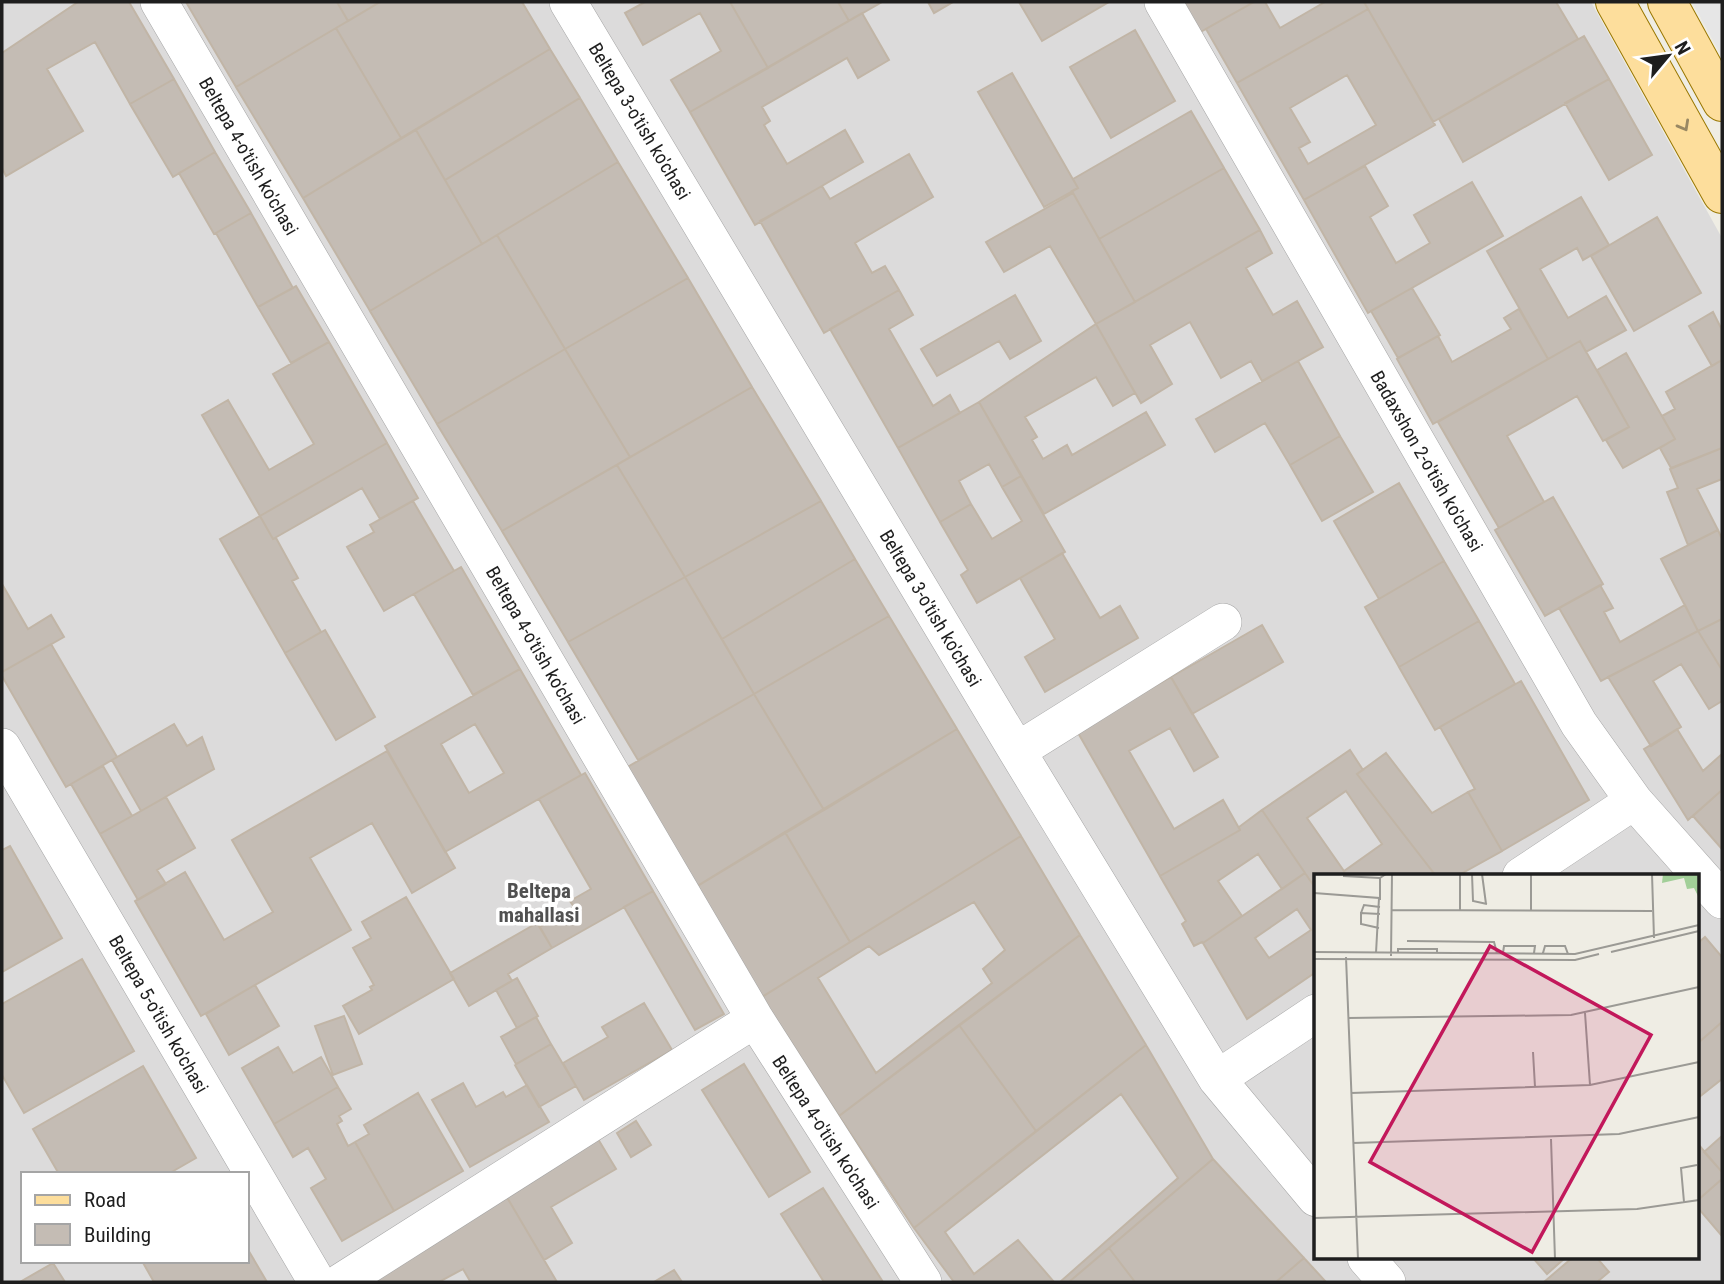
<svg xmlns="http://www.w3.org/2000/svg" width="1724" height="1284" font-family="'Roboto Condensed',sans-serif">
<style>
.residential{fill:#dcdbdb;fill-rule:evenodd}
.parking{fill:#e6e6e6}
.building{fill:#c4bcb4;stroke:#c1b5a6;stroke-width:2;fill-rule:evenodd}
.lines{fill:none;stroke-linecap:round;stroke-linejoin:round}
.minor-casing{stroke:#a5a5a5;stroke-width:38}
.major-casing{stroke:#970;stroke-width:40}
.minor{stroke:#fff;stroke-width:37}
.major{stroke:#fdde9c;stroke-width:38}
.oneway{stroke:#998863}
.labels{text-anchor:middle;stroke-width:7;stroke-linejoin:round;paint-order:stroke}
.street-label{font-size:19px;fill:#1e1e1e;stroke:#fff}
.neighbourhood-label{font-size:21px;font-weight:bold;fill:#515151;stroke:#fff}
.inset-road{fill:none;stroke:#9b9a95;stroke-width:2}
.view{fill:#c2185b;fill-opacity:0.15;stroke:#c2185b;stroke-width:3.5}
.inset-edge{fill:none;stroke:#1e1e1e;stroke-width:3.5}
</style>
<rect width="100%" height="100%" fill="#efede4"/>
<!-- residential -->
<path class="residential" d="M2 2H1591L1722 238V1282H2ZM1316 876H1698V1258H1316ZM23 1174H247V1261H23Z"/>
<!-- parking -->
<path class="parking" d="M1692 2H1722V57Z"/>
<!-- building -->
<path class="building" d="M78 2H129L174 79 130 104 95 42 47 69 83 131 6 176 2 168V53Z
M186 2H337L348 21 236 87Z
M337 2H380L348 21Z
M380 2H522L550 49 401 138 336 28Z
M645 2H730L768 68 690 112 671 80 721 51 700 13 643 45 625 13Z
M730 2H838L849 21 768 68Z
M838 2H882L849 21Z
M928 2H953L934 13Z
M1019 2H1109L1042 41Z
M1179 2H1254L1197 34Z
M1254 2H1265L1280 28 1325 2H1364L1368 9 1237 83 1206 29Z
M1364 2H1556L1578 39 1433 122Z
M1368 9 1435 125 1304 200 1237 83ZM1347 75 1376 125 1308 164 1299 148 1310 142 1290 108Z
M862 13 889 60 858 78 847 58 762 107 770 121 764 125 787 164 845 130 863 162 755 225 690 112Z
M336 28 401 138 303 198 236 87Z
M1135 30 1175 101 1111 138 1070 67Z
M1584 36 1609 79 1463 162 1439 119Z
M550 49 580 98 445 180 416 130Z
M1012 73 1078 188 1044 207 978 92Z
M174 79 215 152 173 177 130 104Z
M1609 79 1652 155 1609 180 1565 103Z
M580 98 618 162 482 244 445 180Z
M1191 111 1224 168 1099 239 1072 191 1078 188 1073 179Z
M416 130 482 244 370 311 303 198Z
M215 152 251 213 214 234 179 173Z
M909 154 933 197 855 243 872 273 885 266 899 290 824 333 760 221 822 186 830 199Z
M618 162 688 278 565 349 497 235Z
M1365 166 1388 206 1370 217 1396 263 1430 243 1414 215 1472 182 1503 236 1368 313 1304 200Z
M1224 168 1260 230 1135 302 1099 239Z
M1073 193 1135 302 1096 324 1050 246 1004 272 986 242Z
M1581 197 1609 245 1583 260 1577 248 1540 269 1568 318 1606 296 1626 330 1586 352 1580 341 1548 359 1487 251Z
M251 213 293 288 258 307 216 233Z
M1657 217 1701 293 1634 331 1591 256Z
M1260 230 1272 253 1246 268 1273 315 1297 301 1323 347 1262 381 1251 361 1221 378 1190 322 1150 345 1172 384 1141 403 1096 324Z
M497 235 565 349 437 424 370 311Z
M688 278 752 387 630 457 565 349Z
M296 286 329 342 291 363 258 307Z
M1412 288 1440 335 1398 358 1371 311Z
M899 290 913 315 889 329 933 406 950 395 960 413 898 448 830 329Z
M1015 295 1041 341 1010 359 999 341 937 376 921 349Z
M1519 309 1548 359 1433 424 1397 359 1438 336 1452 362 1511 329 1504 318Z
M1713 312 1722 330V360L1712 366 1689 326Z
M1096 324 1135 393 1113 406 1096 377 1025 417 1037 437 1032 440 1043 459 1067 445 1072 455 1146 412 1165 445 1044 514 979 402Z
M1580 341 1629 427 1603 441 1577 396 1507 436 1544 502 1499 528 1438 422Z
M329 342 387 443 260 516 202 415 228 400 269 470 314 444 273 374Z
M565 349 630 457 502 531 437 424Z
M1626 353 1675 439 1623 468 1606 440 1629 427 1597 370Z
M1722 360V448L1671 468 1660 448 1675 439 1662 416 1675 409 1666 392Z
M1298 361 1340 436 1290 465 1265 423 1215 452 1196 419Z
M752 387 821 501 685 577 617 465Z
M979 402 1021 476 1002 487 989 464 959 481 971 504 940 522 898 448Z
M1340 436 1373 492 1322 521 1290 465Z
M387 443 418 498 380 519 362 488 273 539 260 516Z
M1722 448V479L1697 489 1718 530 1688 545 1667 492 1678 488 1670 469Z
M617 465 685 577 568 642 502 531Z
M1021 476 1065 552 977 603 961 575 968 570 940 522 971 504 992 539 1022 521 1002 487Z
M1399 483 1444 561 1379 599 1334 521Z
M1553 497 1603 584 1545 616 1495 530Z
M413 501 454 571 384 611 347 547 374 532 370 525Z
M821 501 855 559 722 639 685 577Z
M260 516 273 539 276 538 298 578 292 581 321 632 285 653 220 539Z
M1718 530 1722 539V619L1698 631 1661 559Z
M1062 553 1100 618 1120 606 1138 638 1045 692 1025 657 1055 639 1020 578Z
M855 559 889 616 754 694 722 639Z
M1444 561 1479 621 1399 667 1365 607Z
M461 567 520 669 473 695 414 594Z
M685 577 754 694 638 760 568 642Z
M2 584 28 629 51 615 64 637 2 672Z
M1600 585 1613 608 1604 612 1620 642 1685 605 1698 631 1601 681 1559 608Z
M889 616 957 729 824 810 754 694Z
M1722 619V670L1698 631Z
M1479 621 1515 684 1435 730 1399 667Z
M1262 625 1283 662 1192 714 1171 677Z
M325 630 375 717 336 740 285 653Z
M1698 631 1722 670V701L1709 709 1681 664 1653 681 1681 727 1651 746 1608 677Z
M51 644 117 757 66 787 2 676V672Z
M520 669 581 775 445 852 385 746ZM475 724 504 773 469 793 441 744Z
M1171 677 1218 757 1194 771 1170 728 1129 751 1174 829 1223 800 1240 830 1160 876 1077 731Z
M1521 681 1589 800 1502 851 1468 792 1475 789 1440 727Z
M754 694 824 810 694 888 624 769Z
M174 724 187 746 202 737 214 769 141 811 112 760Z
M957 729 1021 836 850 942 785 832Z
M1677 729 1703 771 1722 754V790L1688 820 1644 749Z
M1350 750 1363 770 1357 774 1436 876H1316V889L1305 873 1262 810ZM1346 791 1382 844 1344 871 1307 818Z
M387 751 455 868 412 893 372 823 310 858 351 930 201 1016 135 901 185 872 224 940 273 912 232 840Z
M1386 753 1432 813 1468 792 1502 851 1457 876H1436L1357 774Z
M103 766 132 816 100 834 71 784Z
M585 773 653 891 552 948 540 927 574 907 570 901 591 889 539 799Z
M1722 790V849L1693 816Z
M166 797 195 848 157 870 166 884 138 900 100 834Z
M1262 810 1305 873 1282 889 1258 854 1218 881 1242 916 1203 943 1202 942 1194 946 1182 924 1186 921 1160 876 1240 830 1239 827Z
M785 832 850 942 762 997 694 888Z
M1021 836 1080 935 839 1116 762 997ZM974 902 1005 950 983 969 992 983 876 1073 818 978 869 946 879 955Z
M10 846 62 938 2 972V850Z
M1305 873 1316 889V972L1247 1019 1203 943ZM1297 909 1311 930 1269 958 1255 938Z
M653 891 724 1014 695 1030 624 907Z
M406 897 454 979 359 1034 343 1006 372 990 370 987 374 985 353 948 371 938 362 922Z
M537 923 552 948 508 974 512 981 469 1006 450 973Z
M1080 935 1146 1045 1036 1131 959 1025Z
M1705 937 1722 957V1022L1698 1043V943Z
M82 959 134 1051 24 1113 2 1075V1004Z
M517 978 538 1016 517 1028 496 990Z
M255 985 279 1026 229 1055 206 1014Z
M644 1003 672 1050 584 1100 563 1063 608 1037 602 1027Z
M344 1016 362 1064 333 1075 315 1026Z
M536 1017 551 1044 516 1064 501 1037Z
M1722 1022V1079L1698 1098V1043Z
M959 1025 1036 1131 914 1228 839 1116Z
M551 1044 576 1086 539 1107 515 1065Z
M1146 1045 1213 1159 1069 1282H1060L1178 1178 1121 1094 945 1232 974 1274 1018 1240 1054 1282H954L914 1228Z
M278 1047 293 1073 321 1057 338 1087 274 1124 242 1068Z
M744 1064 810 1172 769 1197 702 1090Z
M143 1066 196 1158 168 1174H59L33 1129Z
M463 1083 476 1107 503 1092 506 1097 527 1085 549 1122 470 1167 432 1100Z
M338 1087 351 1109 339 1116 342 1121 337 1124 348 1146 355 1142 394 1211 342 1241 311 1188 326 1179 308 1148 293 1157 274 1124Z
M418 1093 463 1171 394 1211 355 1142 369 1134 364 1125Z
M636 1121 651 1145 631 1157 617 1133Z
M1722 1136V1172L1704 1152Z
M598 1139 616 1169 551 1207 572 1243 544 1260 505 1194Z
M1698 1144 1722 1172V1179L1698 1200Z
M1213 1159 1304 1258 1276 1282H1135L1109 1248Z
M1722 1179V1236L1698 1208V1200Z
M823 1188 883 1282H824L781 1214Z
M505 1194 557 1282H468L470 1281 463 1269 439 1282H356Z
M247 1248 267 1282H154L142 1261H247Z
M1109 1248 1135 1282H1069Z
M1304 1258 1326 1282H1276Z
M1533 1258H1565L1547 1274Z
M1572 1258H1597L1609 1272 1597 1282H1544Z
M53 1263 65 1282H20Z
M674 1270 682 1282H654Z"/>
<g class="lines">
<!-- minor casing -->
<g class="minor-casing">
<path id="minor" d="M159 2 755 1019 923 1282
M568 2 1017 751 1217 1079 1316 1198
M1163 2 1579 724 1634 801 1722 900
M2 747 317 1282
M1017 751 1223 622
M1521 876 1634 801
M1217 1079 1316 1013
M1366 1258 1387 1282
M341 1282 755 1019"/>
</g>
<!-- major casing -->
<g class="major-casing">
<path id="major" d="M1615 2 1722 194
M1667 2 1722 102"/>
</g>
<!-- minor -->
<use href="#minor" class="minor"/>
<!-- major -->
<use href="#major" class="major"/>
</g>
<!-- one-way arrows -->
<defs><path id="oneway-chevron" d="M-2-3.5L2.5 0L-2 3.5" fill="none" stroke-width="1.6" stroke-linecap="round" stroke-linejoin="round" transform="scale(1.75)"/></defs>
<use class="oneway" href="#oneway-chevron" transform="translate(1684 126) rotate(61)"/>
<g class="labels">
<!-- street labels -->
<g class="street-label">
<text transform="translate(640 121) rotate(59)" y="7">Beltepa 3-o'tish ko'chasi</text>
<text transform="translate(249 156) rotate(60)" y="7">Beltepa 4-o'tish ko'chasi</text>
<text transform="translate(1427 461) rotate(60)" y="7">Badaxshon 2-o'tish ko'chasi</text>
<text transform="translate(931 608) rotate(59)" y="7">Beltepa 3-o'tish ko'chasi</text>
<text transform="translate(536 645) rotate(60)" y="7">Beltepa 4-o'tish ko'chasi</text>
<text transform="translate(159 1014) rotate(60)" y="7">Beltepa 5-o'tish ko'chasi</text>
<text transform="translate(826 1132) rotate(57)" y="7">Beltepa 4-o'tish ko'chasi</text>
</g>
<!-- neighbourhood labels -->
<g class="neighbourhood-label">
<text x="539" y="898">Beltepa<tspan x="539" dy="24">mahallasi</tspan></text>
</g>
</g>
<!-- overview -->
<g transform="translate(1314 874)">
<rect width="385" height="385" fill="#efede4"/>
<path d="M349 0H385V24L380 14 373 15 370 4 348 9Z" fill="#a2cf98"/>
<path class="inset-road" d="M158 0 159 27 173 30M168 0 172 30M217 0V36M338 0 340 64M29 2 66 4M0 19 65 24 62 79M66 26V4L72 0M78 36 338 37M146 36V0M47 39 50 31 66 33M65 54 47 50V39L66 40M93 67 180 68 183 79M0 78 261 80 385 51M297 78 385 57M84 79V75H123V79M189 79 190 72H221L220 79M229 79 231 72H251L254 80M77 82 78 0M32 83 44 385M0 85 261 86 285 80M271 139 276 211M34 144 257 141 385 113M219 178 221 213M37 219 276 211 385 188M237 265 241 385M39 269 305 260 385 243M370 328 367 294 383 291M0 344 323 335 385 326"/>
<path class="view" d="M176 72 337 161 218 378 56 288Z"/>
<rect width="385" height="385" class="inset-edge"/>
</g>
<!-- border -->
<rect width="1724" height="1284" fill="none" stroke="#1e1e1e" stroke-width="7"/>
<!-- legend -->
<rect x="21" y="1172" width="228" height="91" fill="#ffffff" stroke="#a5a5a5" stroke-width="2"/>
<rect x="35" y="1195" width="35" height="10" fill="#fdde9c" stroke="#a5a5a5" stroke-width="2"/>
<text x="84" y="1207" font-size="21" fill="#1e1e1e">Road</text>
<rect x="35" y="1224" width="35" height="21" fill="#c4bcb4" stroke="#a5a5a5" stroke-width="2"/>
<text x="84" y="1242" font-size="21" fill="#1e1e1e">Building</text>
<!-- north arrow -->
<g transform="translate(1668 56) rotate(61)" stroke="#ffffff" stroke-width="5" paint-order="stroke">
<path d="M0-5L12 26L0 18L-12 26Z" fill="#1e1e1e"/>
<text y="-10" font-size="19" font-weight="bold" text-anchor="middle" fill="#1e1e1e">N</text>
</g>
</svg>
